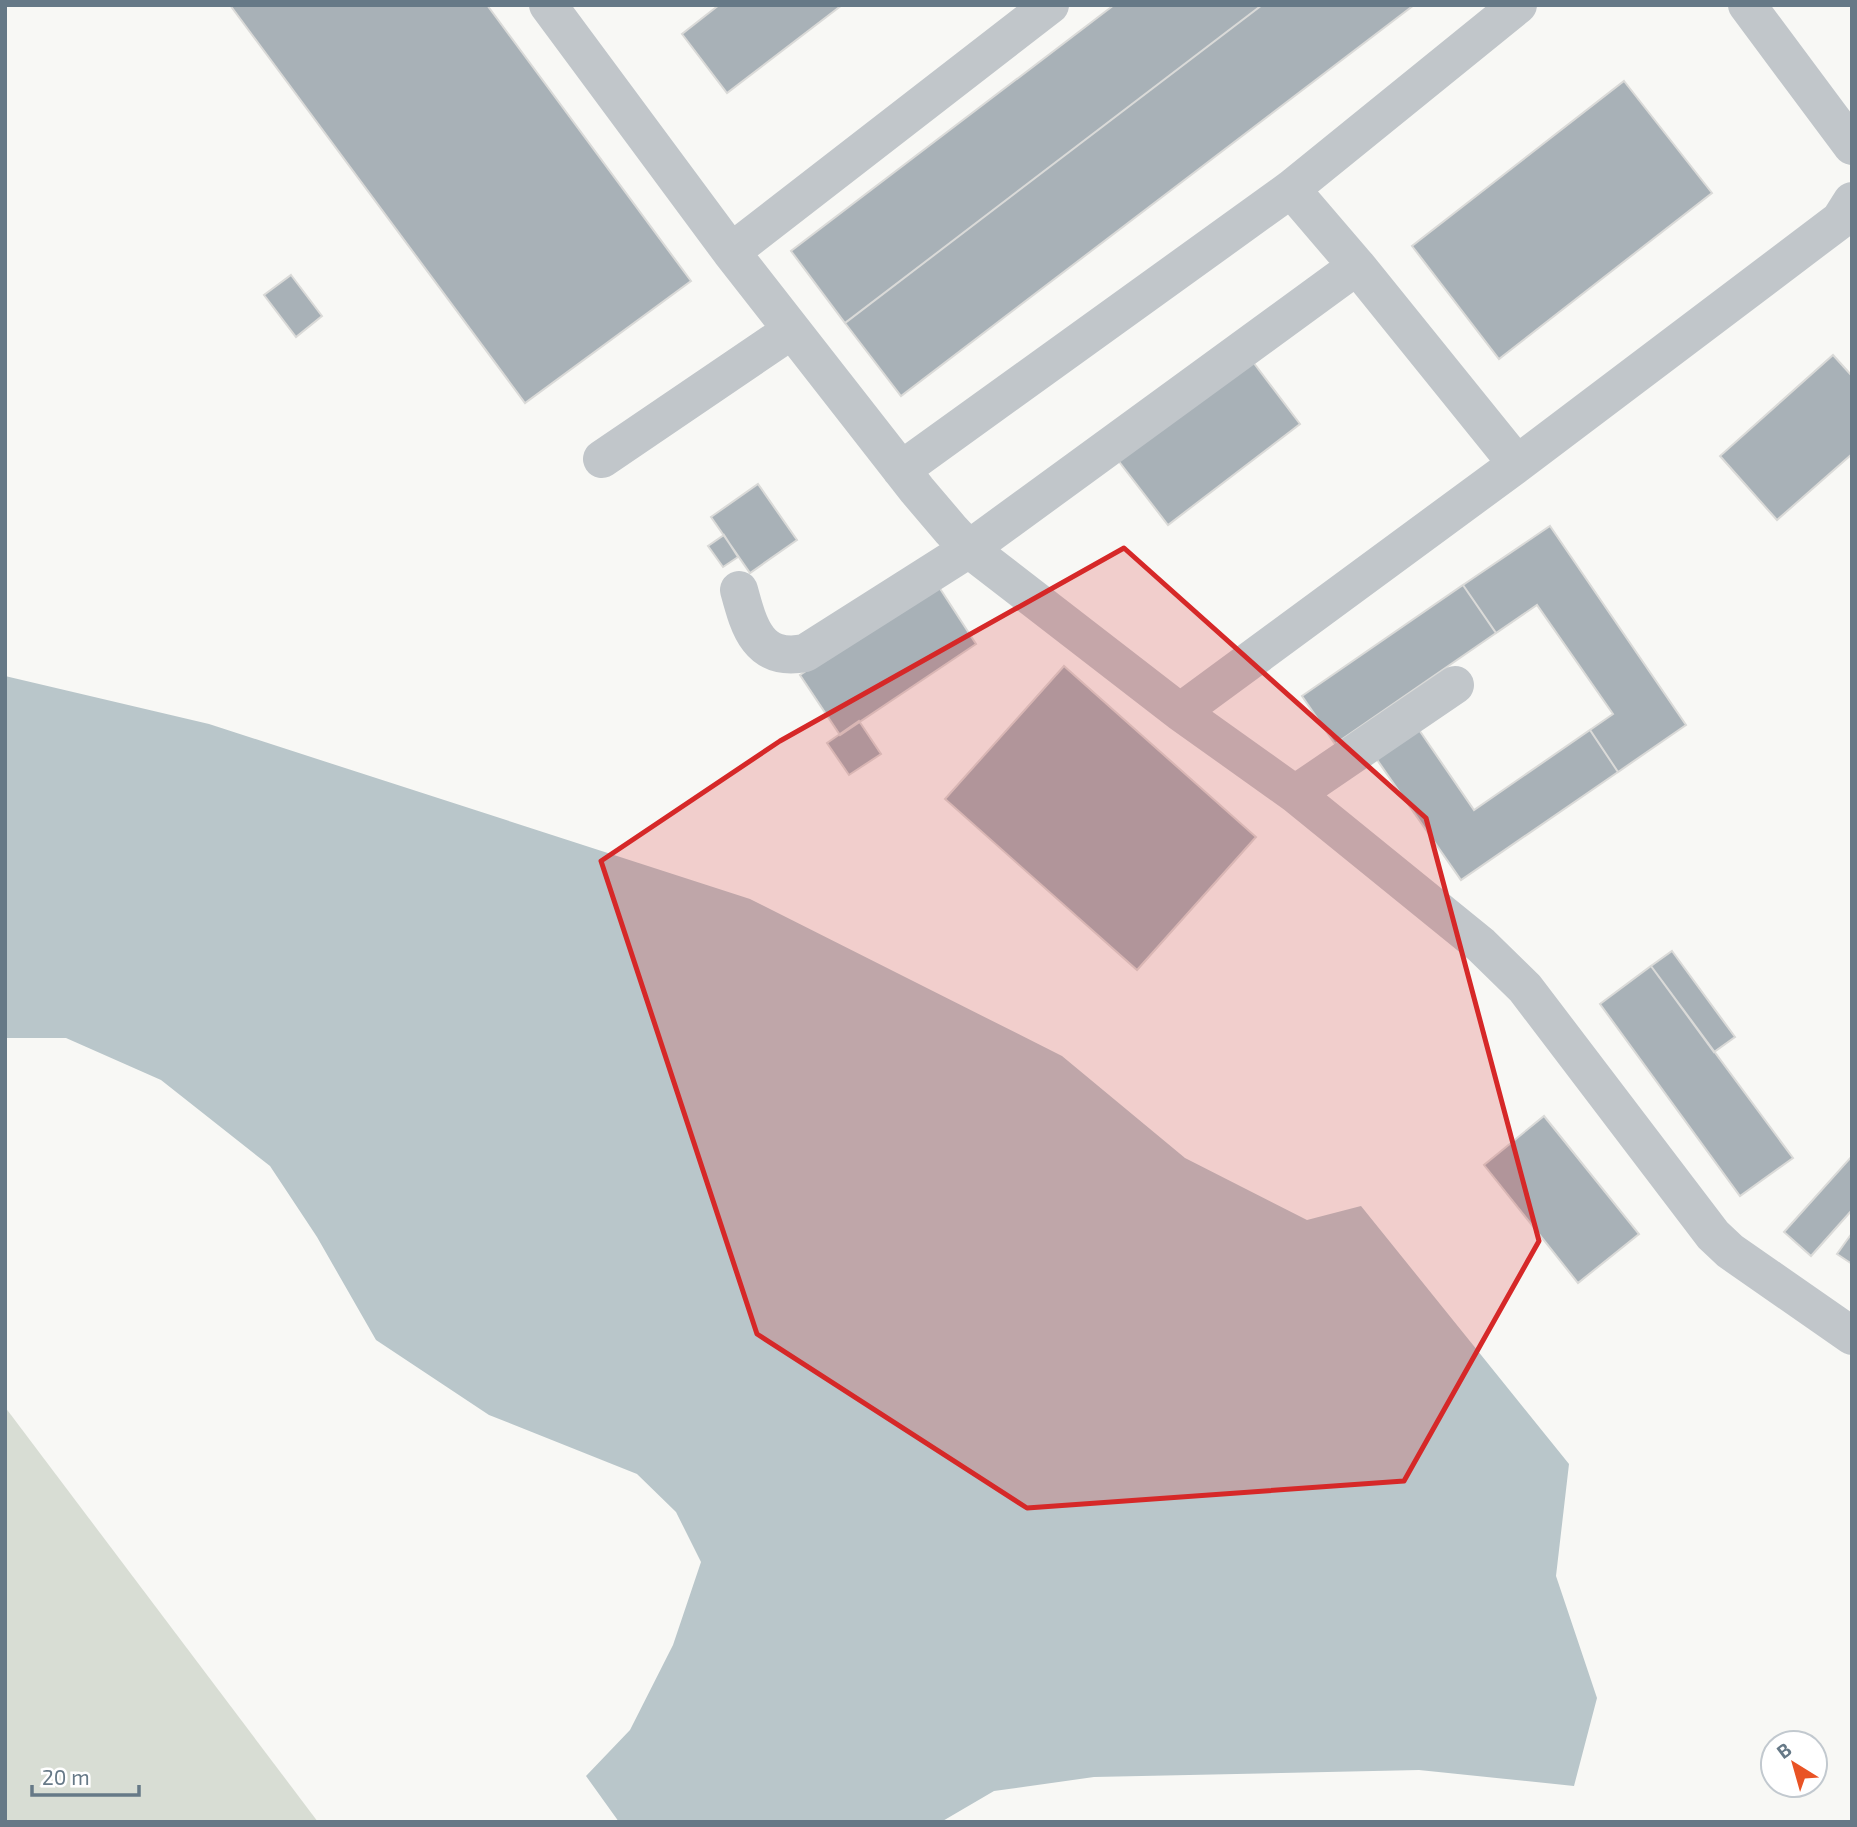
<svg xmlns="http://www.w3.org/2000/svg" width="1857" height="1827" font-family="'Exo 2',sans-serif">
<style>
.green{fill:#d8ddd4}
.water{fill:#b9c6ca}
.building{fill:#a8b1b7;stroke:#dadad8;stroke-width:2}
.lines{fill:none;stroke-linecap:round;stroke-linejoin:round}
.minor{stroke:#c1c6ca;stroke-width:38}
.marked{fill:#d62828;fill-opacity:0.2;stroke:#d62828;stroke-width:5;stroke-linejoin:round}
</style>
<rect width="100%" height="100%" fill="#f8f8f5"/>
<!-- green -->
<path class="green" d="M5 1407 318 1822H5Z"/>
<!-- water -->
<path class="water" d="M5 676 209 724 750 899 1062 1056 1185 1158 1307 1220 1361 1206 1569 1464 1556 1576 1597 1698 1574 1786 1419 1770 1094 1777 994 1791 941 1822H619L586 1776 630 1730 673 1645 701 1562 676 1512 637 1474 489 1415 376 1340 317 1237 270 1166 161 1080 66 1038H5Z"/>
<!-- building -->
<path class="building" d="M230 5H487L691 281 525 403Z
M719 5H842L727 93 682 34Z
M1114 5H1262L845 323 791 251Z
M1262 5H1414L901 396 845 323Z
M1624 81 1712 193 1499 359 1412 246Z
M291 275 322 316 296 337 264 295Z
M1833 355 1852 376V454L1777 520 1720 456Z
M1250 358 1300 424 1168 525 1117 459Z
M758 484 797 540 750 573 711 517Z
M1550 526 1686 725 1618 772 1590 730 1613 714 1537 605 1496 633 1463 585Z
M724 535 738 557 723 567 708 546Z
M937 584 976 644 840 735 800 675Z
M1463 585 1496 633 1335 744 1302 696Z
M1064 666 1256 837 1137 970 945 799Z
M859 721 881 754 849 775 827 743Z
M1415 724 1474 810 1590 730 1618 772 1461 880 1373 754Z
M1672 951 1735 1037 1714 1052 1651 966Z
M1651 966 1793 1158 1740 1196 1600 1004Z
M1544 1116 1639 1234 1578 1283 1484 1165Z
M1852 1156V1210L1811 1256 1784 1232Z
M1852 1233V1264L1837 1254Z"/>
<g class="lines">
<!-- minor -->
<path class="minor" d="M548 5 731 252 917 490 951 530 969 549 1180 712 1295 794 1481 945 1525 988 1713 1235 1730 1251 1852 1336
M1747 5 1852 146
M1291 189 1357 266 1517 464
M731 252 1050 5
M602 459 792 330
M901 470 1291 189 1518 5
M739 590C749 627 758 662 805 653L969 549 1357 266
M1180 712 1517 464 1840 220 1852 201
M1295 794 1455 685"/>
</g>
<!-- marked area -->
<path class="marked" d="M1124 548 1426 818 1539 1241 1404 1481 1027 1508 757 1334 601 861 780 741Z"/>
<!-- border -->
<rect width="1857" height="1827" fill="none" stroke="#667987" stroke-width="14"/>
<!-- north arrow -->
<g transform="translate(1794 1764) rotate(323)"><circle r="33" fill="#ffffff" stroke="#c2c9cf" stroke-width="2"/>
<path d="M0-5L12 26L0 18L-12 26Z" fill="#e95325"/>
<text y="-10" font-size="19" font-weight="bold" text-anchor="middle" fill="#667987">B</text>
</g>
<!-- scale -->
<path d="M32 1785v10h107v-10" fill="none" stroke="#667987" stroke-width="3.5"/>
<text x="42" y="1785" font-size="21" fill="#667987" stroke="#ffffff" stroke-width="5" paint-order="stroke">20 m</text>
</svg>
